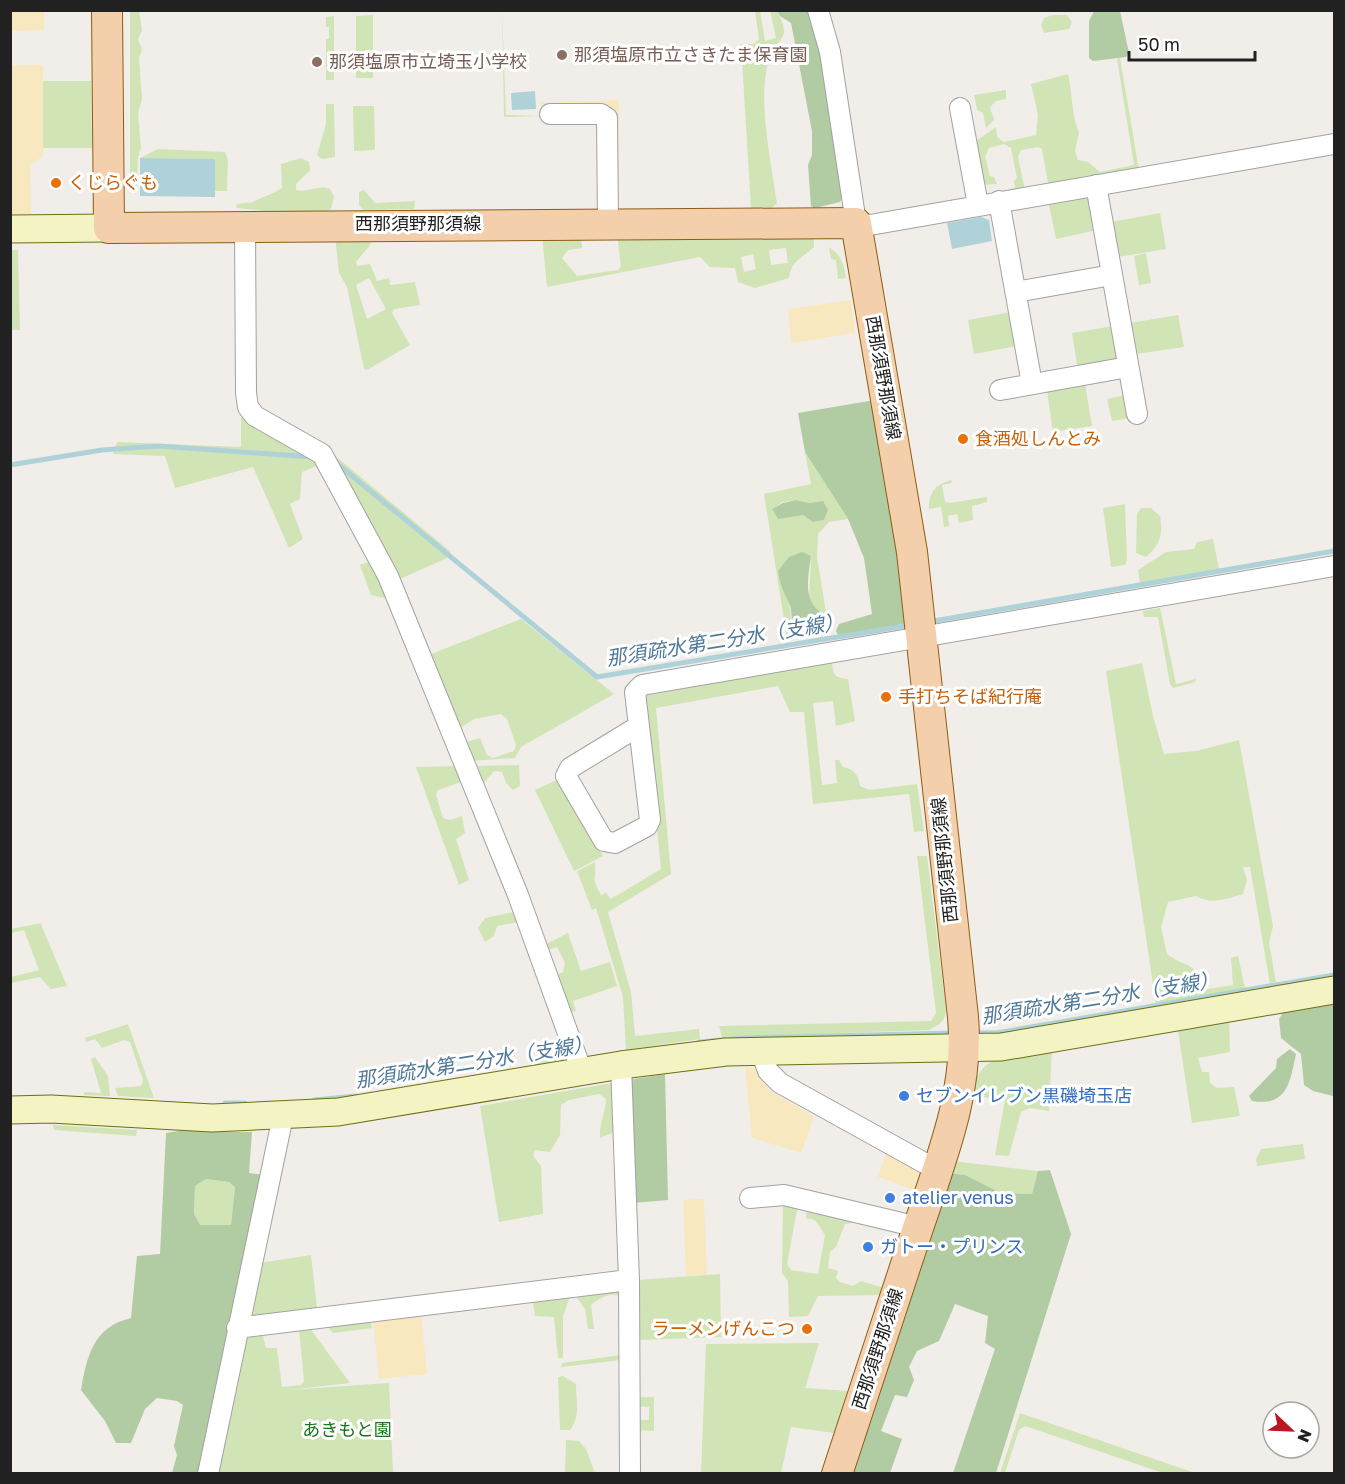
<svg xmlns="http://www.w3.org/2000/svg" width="1345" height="1484" font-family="'Golos Text','Noto Sans JP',sans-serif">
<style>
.grass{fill:#d0e4b5;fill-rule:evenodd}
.forest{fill:#b1cba2;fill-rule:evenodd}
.sand{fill:#f8e8c0}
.water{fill:#afd2d9}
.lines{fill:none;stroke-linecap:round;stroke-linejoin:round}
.stream{stroke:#afd2d9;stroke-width:5}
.street-casing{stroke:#a2a2a2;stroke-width:22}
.secondary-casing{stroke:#6c6f11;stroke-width:29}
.primary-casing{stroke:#8e5c11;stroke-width:32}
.street{stroke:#fff;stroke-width:20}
.secondary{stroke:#f4f3c4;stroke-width:27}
.primary{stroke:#f3cfac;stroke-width:30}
.education-dot{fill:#8d6e63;stroke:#fff;stroke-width:2}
.food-dot{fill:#e8710a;stroke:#fff;stroke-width:2}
.shop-dot{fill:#3f7fe0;stroke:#fff;stroke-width:2}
.labels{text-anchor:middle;stroke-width:6;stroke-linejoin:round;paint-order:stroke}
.education-label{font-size:18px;fill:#785e54;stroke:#fff;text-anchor:start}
.food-label{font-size:18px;fill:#c56008;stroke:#fff;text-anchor:start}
.street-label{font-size:18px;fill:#212121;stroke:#fff}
.shop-label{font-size:18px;fill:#366cbe;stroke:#fff;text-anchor:start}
.park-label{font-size:18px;fill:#18761a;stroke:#fff}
.water-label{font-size:20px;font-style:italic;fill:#507999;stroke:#fff}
</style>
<rect width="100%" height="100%" fill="#f1eee9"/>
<!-- grass -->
<path class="grass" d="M130 11H139L142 30 138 39 142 50 139 58 142 99 138 114 141 148 138 157 137 185 133 189 130 187Z
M502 11 506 115 541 116 504 117Z
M755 11H760L765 41 776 38 770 11H777C794 44 775 36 769 59 757 98 771 162 777 203L772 208H751L741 44H754L759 39Z
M373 15V78H356V16Z
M1053 15H1067L1072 22 1069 29 1044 33 1041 25 1044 18Z
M334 16V80H326V39H329V27H326V17Z
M1120 58 1139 170 1049 188 1042 149 1038 147 1021 150 1018 157 1025 190 993 197V193L1015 188 1014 181 1017 178 1011 148 1004 144 989 148 985 156 990 176 994 177 997 184 983 185 976 141 996 127 997 137 1004 142 1036 135 1038 115 1031 84 1068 74C1072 91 1072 118 1079 132L1075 151 1078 160 1088 162 1100 172 1134 165 1117 59Z
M43 81H91L92 148H43Z
M1006 90V99L996 101 990 107 994 120 986 128 983 113 977 110 974 95Z
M326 104H334L335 157 322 159 317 155 326 124Z
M353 106H374L375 150 354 151Z
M158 149 225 152 228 159 227 191H214L215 159 140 158Z
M301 158 309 162 310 170 296 184V190C309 193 318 184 330 189L334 197 331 209 328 211H266L237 208 236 205C242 202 250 204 255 201 264 196 273 194 282 188L281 164Z
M364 190 375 203 415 201 414 209 364 210 359 205V192Z
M1080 193 1090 200 1097 230 1056 239 1048 200Z
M1160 213 1166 249 1118 257 1112 222Z
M373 234 370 245 356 262 357 266 370 264 377 281 389 278 390 285 415 282 420 305 394 309 392 313 410 345 367 370 364 369 347 287 339 273 335 235ZM369 278 386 309 367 319 356 285Z
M581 234 582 248 568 250 562 258 577 276 618 270 621 266 617 234 814 236V247C803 258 791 260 789 278L755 288 738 282 735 268 710 267 700 257 547 287 542 235ZM786 248 788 263 771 265 769 250ZM753 254 756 269 744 272 741 257Z
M829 247C841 255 844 264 846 278L838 279 836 260 831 259Z
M11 250H18L20 330H11Z
M1146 253 1151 283 1139 285 1134 256Z
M1011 312 1017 346 974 354 968 320Z
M1178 315 1184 347 1136 354 1130 323Z
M1113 326 1118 356 1111 364 1078 370 1072 333Z
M1085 384 1092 426 1053 432 1047 391Z
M1126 395 1130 418 1112 421 1107 399Z
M241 417 339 459 451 552 447 558 393 582 357 515 327 485 319 465 302 472 300 499 290 504 303 539 289 548 253 467 175 488 165 456 113 454 117 442 241 447Z
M805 452 848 519 829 522 818 534 817 557 829 631 787 638 764 494 811 484ZM796 500 809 503 822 501 828 510 824 520 813 522 803 515 778 518 772 509 783 502ZM811 556 809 601 813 609 792 625 789 604Z
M951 480 952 483 942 485 945 502 950 503 987 497V502L972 506 973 520 959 523 957 514 948 516 949 526 944 527 941 507 929 509C928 493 936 484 951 480Z
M1125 504 1127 560 1125 565 1111 567 1103 508Z
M1141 508H1151L1160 516C1163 534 1161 544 1146 557L1136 553 1137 514Z
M1213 539 1219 569 1140 583 1138 570 1166 552 1194 549 1197 542Z
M371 561 388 599 371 595 360 565Z
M1160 608 1176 684 1196 679 1195 682 1173 688 1170 684 1158 617H1144L1143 611Z
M521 619 614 694 521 747 515 758 469 761 463 743 480 738 487 755 493 758 514 751 516 745 507 719 501 714 474 719 457 730 431 654Z
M832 661C833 674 834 678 848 679L855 721 836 726 833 701 813 703 822 785 837 783 835 760H839L843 767C854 769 858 774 860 786L870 790 917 784 924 831 914 832 909 794 813 804 804 712H790L778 686 656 708 671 874 608 912 631 992 635 1036 699 1029 700 1039 626 1050 623 997 596 908 592 910 577 871 595 862C597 879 590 876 601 895L606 893 611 899 661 869 644 696Z
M1142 663 1153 716 1164 754 1196 751 1239 740 1273 926 1269 943 1276 982 1270 984 1250 867H1243L1247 880 1243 894C1227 899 1211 905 1196 896L1168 902 1161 927 1167 954C1187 970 1196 958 1201 990L1233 985 1231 958 1238 956 1245 988 1156 1004 1106 671Z
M519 765 520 786 513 790 506 783 502 772 494 771 484 783H479L471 766Z
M457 766 464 781 438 790 436 795 443 818 450 820 462 816 465 833 456 839 469 880 459 885 416 767Z
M561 778 603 856 574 871 535 790Z
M917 856H927L946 1010C945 1022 939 1025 929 1030L722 1037 719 1026 931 1021 936 1013Z
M514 912 518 922 497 926 494 936 485 942 478 928 485 918Z
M41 923 42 927 67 986 51 989 40 977 11 983V977L39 970 24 930 11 933V929Z
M568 933 581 971 610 962 617 986 573 1001 576 1011 570 1013 557 975 563 972 565 963 557 947 548 950 546 944Z
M1229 1016 1230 1052 1198 1058 1202 1072H1209L1210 1083 1217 1088 1234 1087 1240 1116 1192 1123 1177 1024Z
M128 1024 154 1098 118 1096 115 1088 141 1086 143 1080 130 1042 124 1040 102 1048 95 1039 86 1042 85 1038Z
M562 1038 569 1059 532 1065V1061L541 1054 554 1052V1040Z
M1052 1046 1049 1111 1029 1108 1021 1112 1009 1156 995 1155 1005 1100 971 1095C980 1050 1014 1054 1052 1046Z
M95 1057 108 1076 110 1096 84 1095V1092L101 1093 91 1059Z
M612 1083 619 1130 600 1138C599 1125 605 1113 606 1099L599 1094 569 1100 561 1105 560 1135 550 1152 535 1150 533 1156 541 1166 543 1214 499 1222 480 1106Z
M53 1125 137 1130 136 1136 54 1130Z
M1303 1144 1305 1159 1257 1166 1256 1159 1261 1149Z
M952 1161 1038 1171 1032 1194 1001 1193 965 1175 947 1173Z
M206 1179 229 1182 235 1187 231 1225H199L194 1214 195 1186Z
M783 1202 798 1205 787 1264 791 1270 818 1274 825 1235 815 1220 806 1218 807 1207 860 1222 845 1224 836 1247 830 1252 828 1268 838 1271 836 1278 840 1282 853 1286 861 1281 884 1288 881 1295 818 1296 808 1316 789 1317 788 1281 782 1273Z
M311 1255 317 1308 251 1318 260 1263Z
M720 1274 721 1337 641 1340 637 1338V1280Z
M620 1289 619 1296C609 1292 599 1299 591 1305L594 1329H588L585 1309 575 1295Z
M570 1296 563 1317V1358H558L554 1317 535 1316 533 1301Z
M371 1321 372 1328 333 1333 327 1326Z
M309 1327 350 1383 288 1390 389 1383 393 1473 214 1474 243 1337 263 1336 266 1348H277L282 1387 301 1385 304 1381 299 1329Z
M819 1343 805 1388 848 1391 834 1433 791 1427 781 1473H701L706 1344Z
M621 1355V1360L561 1367 562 1363Z
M563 1376 576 1384C576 1401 581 1416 570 1430H560L558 1377Z
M636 1397H654V1431L634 1430V1420H649V1407L635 1406Z
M1020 1413 1195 1473H1163L1025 1426 1019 1430 1005 1473H1000Z
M566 1440 579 1441 586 1449 595 1473H565Z"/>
<!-- forest -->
<path class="forest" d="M777 11H811L822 34 845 192 840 202 815 208 811 206 808 165 812 155V131L791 23 780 16Z
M1094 11H1120L1129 53 1126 57 1093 61 1089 58V21Z
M875 400 905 607 904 628 840 639 836 631 839 624 872 614 864 558 848 519 805 452 798 413Z
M796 500 809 503 823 501 828 510 824 520 813 522 803 515 778 519 772 509 783 503Z
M802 552 811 556C808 578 802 603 824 614V625L819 629 797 631C790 622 793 613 789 603 783 591 780 584 778 571L789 557Z
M1334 996V1095L1333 1096 1313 1091 1304 1085 1301 1054 1281 1038 1279 1019 1287 1006Z
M1290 1049 1296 1054C1290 1081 1288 1107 1252 1101L1249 1096 1276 1068 1277 1059Z
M665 1074 668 1200 633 1203 628 1080Z
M179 1131 252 1132 249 1173 265 1175 204 1473H172L177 1455 174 1446 183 1405 177 1401 157 1398 145 1409 131 1443H116L105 1421 81 1390C87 1356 93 1327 131 1318L137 1256 160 1254 166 1133ZM206 1179 229 1182 235 1187 231 1225H200L194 1214 195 1186Z
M1050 1170 1071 1234 996 1473H953L995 1349 985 1343 988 1316 955 1304 939 1341 917 1351 909 1367 914 1380 907 1397 895 1395 881 1431 902 1439 890 1473 847 1474 947 1173 965 1175 1001 1193 1032 1194 1038 1171Z"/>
<!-- sand -->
<path class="sand" d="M10 11H44V30L11 31Z
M11 65H43V156L30 166 31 214H11Z
M619 100V209L598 211 597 125H548L541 113V103Z
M851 300 855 333 791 343 788 309Z
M745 1068H758L769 1090 814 1117 801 1153 752 1138Z
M887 1150 925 1169 917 1191 878 1177Z
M704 1199 707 1275 686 1276 683 1200Z
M421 1315 427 1374 379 1379 373 1321Z"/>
<!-- water -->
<path class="water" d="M535 91 536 109 512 110 511 93Z
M140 158 215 159V197L140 196Z
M981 217 989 220 992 241 952 249 947 223Z"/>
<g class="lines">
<!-- stream -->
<path class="stream" d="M335 462 597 677 910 625
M10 465 102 450 158 446 312 457
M928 622 1334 551
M972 1033H996L1334 975
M699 1042 745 1038 954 1033
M314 1100 355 1096
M225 1103H245"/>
<!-- street casing -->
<g class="street-casing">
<path id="street" d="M818 10 830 52 856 223 870 225 1334 144
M960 108 978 205
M550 114H601L607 118 608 224
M1096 185 1137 414
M999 201 1032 384
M245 227 246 393 248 407 255 416 322 454 388 576 518 895 582 1072
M1016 292 1112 275
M1000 390 1128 367
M639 726 570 768 566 776 604 841 615 843 647 826 650 820 635 692 642 685 1334 566
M761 1051 768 1071 780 1083 937 1170
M621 1065 629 1280 630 1474
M750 1198 784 1195 918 1227
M237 1328 629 1280
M208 1474 283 1116"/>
</g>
<!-- secondary casing -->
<g class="secondary-casing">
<path id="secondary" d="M10 229 109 228
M10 1110 51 1109 212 1118 338 1112 621 1065 726 1052 1001 1047 1334 990"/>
</g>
<!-- primary casing -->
<g class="primary-casing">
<path id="primary" d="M107 10 109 228 856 223 912 552 963 1017C970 1095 937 1169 913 1243 888 1320 862 1397 837 1474"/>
</g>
<!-- street -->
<use href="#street" class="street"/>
<!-- secondary -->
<use href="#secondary" class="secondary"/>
<!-- primary -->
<use href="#primary" class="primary"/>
</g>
<!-- markers -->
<g class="education-dot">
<circle cx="562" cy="55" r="6"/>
<circle cx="317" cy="62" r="6"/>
</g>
<g class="food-dot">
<circle cx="56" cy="183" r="6"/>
<circle cx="963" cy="439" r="6"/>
<circle cx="886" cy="697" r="6"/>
<circle cx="807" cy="1329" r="6"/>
</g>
<g class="shop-dot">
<circle cx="904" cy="1096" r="6"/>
<circle cx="890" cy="1198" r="6"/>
<circle cx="868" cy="1247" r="6"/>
</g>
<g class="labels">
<!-- education labels -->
<g class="education-label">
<text x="574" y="61">那須塩原市立さきたま保育園</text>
<text x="329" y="68">那須塩原市立埼玉小学校</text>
</g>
<!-- food labels -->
<g class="food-label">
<text x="68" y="189">くじらぐも</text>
<text x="975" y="445">食酒処しんとみ</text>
<text x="898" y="703">手打ちそば紀行庵</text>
<text x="795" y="1335" text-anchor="end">ラーメンげんこつ</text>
</g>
<!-- street labels -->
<g class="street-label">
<text x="418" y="230">西那須野那須線</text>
<text transform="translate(883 378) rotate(80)" y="6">西那須野那須線</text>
<text transform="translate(945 860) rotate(-96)" y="6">西那須野那須線</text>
<text transform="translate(878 1349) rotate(-72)" y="6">西那須野那須線</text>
</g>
<!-- shop labels -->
<g class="shop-label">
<text x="916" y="1102">セブンイレブン黒磯埼玉店</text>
<text x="902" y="1204">atelier venus</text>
<text x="880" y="1253">ガトー・プリンス</text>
</g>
<!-- park labels -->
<g class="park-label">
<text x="347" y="1436">あきもと園</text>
</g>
<!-- water labels -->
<g class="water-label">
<text transform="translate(725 640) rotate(-9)" y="7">那須疏水第二分水（支線）</text>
<text transform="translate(1100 998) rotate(-9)" y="7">那須疏水第二分水（支線）</text>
<text transform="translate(474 1062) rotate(-9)" y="7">那須疏水第二分水（支線）</text>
</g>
</g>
<!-- border -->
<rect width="1345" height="1484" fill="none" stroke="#212121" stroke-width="24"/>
<!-- north arrow -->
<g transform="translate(1291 1430) rotate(113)"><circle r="28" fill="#ffffff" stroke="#a6a6a6" stroke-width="1.5"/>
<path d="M0-4.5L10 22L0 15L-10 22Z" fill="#bc1622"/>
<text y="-9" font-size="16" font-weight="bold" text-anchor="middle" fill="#212121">N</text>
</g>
<!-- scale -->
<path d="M1129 51v9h126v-9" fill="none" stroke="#212121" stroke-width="3"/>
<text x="1138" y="51" font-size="18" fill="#212121" stroke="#ffffff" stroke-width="4.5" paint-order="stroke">50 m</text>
</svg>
